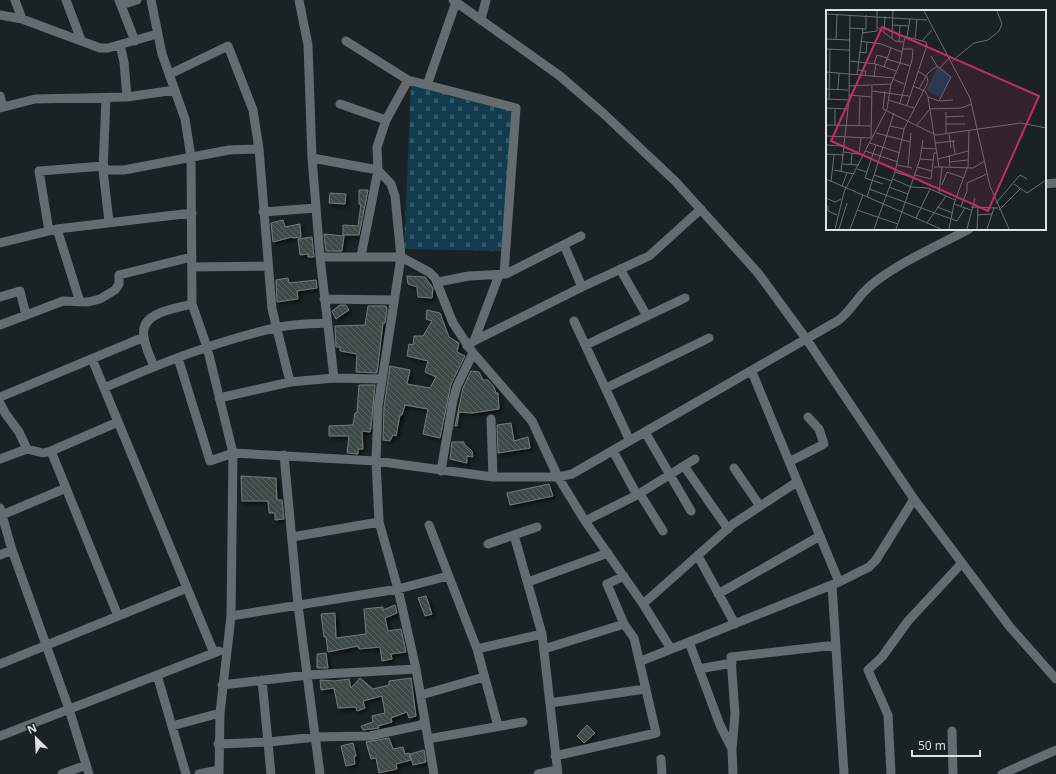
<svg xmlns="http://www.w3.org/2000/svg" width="1056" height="774" font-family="'Open Sans',sans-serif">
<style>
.cemetery{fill:url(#cemetery-stones)}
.building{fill:url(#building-back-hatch);stroke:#727c7e;filter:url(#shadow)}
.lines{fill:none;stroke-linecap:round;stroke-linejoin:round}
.minor{stroke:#656c71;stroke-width:9}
.inset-road{fill:none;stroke:#696f72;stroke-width:1}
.view{fill:#c52c69;fill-opacity:0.15;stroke:#c52c69;stroke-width:2}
.inset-edge{fill:none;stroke:#dee2e5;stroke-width:2}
</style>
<defs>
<pattern id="cemetery-stones" width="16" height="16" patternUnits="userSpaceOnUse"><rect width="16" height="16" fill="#133b4e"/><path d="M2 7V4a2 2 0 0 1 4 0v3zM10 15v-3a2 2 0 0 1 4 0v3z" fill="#355767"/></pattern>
<pattern id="building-back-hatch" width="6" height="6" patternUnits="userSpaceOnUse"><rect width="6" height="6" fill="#3f484a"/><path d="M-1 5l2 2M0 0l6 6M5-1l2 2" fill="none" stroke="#5a6264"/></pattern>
<filter id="shadow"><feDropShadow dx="2.5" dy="2.5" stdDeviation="2" flood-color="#0009"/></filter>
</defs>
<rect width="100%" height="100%" fill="#1b2225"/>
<!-- cemetery -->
<path class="cemetery" d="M411 84 513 111 501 251 404 249Z"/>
<!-- building -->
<path class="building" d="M359 190H368L359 235H343V225L358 226 361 204H359Z
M330 193 346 194 345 204 329 203Z
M283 220 285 227 300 224 301 237 293 238 292 237 273 242 271 223Z
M324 234 344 236 342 251H326Z
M312 237 314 257H308V254L300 255 298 239Z
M407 276 425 277 433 288 432 298 418 297 417 287 408 284Z
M288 278 289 283 316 280 317 288 297 291 298 299 277 302 276 280Z
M340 305H346L349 310 336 319 332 311Z
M368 306H386L387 309 385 323H383L377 373 356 372 357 354 340 351V347H336L335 326 365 325Z
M427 310 440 313 449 337 459 343 457 352 465 356 451 384 440 438 423 434 428 409 405 405 402 415H400L396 436 393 435 390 441 383 440 384 407 390 366 410 370 407 384 430 388 436 377 425 372 428 361 407 356 409 344 413 345 414 336H423L432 321 426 319Z
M471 371 479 372 483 380H488L494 387 496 393H498L499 409 472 413 459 412 457 426H455L463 388Z
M359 385H375L371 427 370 432 362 431 363 449H358V454L347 453 349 436H329V426L353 425 355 413H357Z
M511 423 514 441 528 437 530 448 498 453 497 425Z
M452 442H464V444L472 451 473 457 467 456V463L450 459Z
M241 476 276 478 277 500H282L284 519 275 520V513H269L268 501H242Z
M549 484 553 496 510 505 507 493Z
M426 596 432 614 425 616 418 598Z
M395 605 397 613 385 618 388 631 401 629 406 652 391 654 392 659 382 661 380 647 359 649 358 646 328 652 326 637H324L321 614 335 613 336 638 366 634 364 609 383 607V610Z
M326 653 328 668H317V654Z
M360 678 373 689 389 685V681L411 678 416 716 409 718 407 712 391 718 392 722 378 726 379 728 363 730 361 726 373 722 372 716 385 713 382 696 363 701 365 708 357 711 356 707 338 708 334 688 321 690 320 680 334 681 349 679 351 688Z
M587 725 595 733 584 743 577 736Z
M389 738 393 749 403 747 405 754 409 753 411 760 396 764 397 769 379 773 376 758 371 759 366 742Z
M353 743 356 756 354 757 355 764 346 766 341 746Z
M424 750 426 762 413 765 410 754Z"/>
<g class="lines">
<!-- minor -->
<path class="minor" d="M15 0 22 19
M66 0 81 40
M119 0 135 41
M151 0 162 54 185 119 191 157 192 304 207 347 233 453 231 616 220 713 219 774
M299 0 308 45 312 158 320 257 334 378
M453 0 560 76 604 114 676 182 758 273 807 340 914 499 1010 627 1056 679
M121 5 137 0
M0 15 22 19 100 48H108L157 34
M481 19 486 0
M346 41 408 80 516 108 504 274
M120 45 124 62 127 97
M170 74 228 46 253 110 259 149 272 309 290 382
M427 85 456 2
M0 96 3 107
M106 98 103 170 109 222
M340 104 386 120
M0 108 35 99 127 97 175 90
M312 158 378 170 391 184 395 196 401 257 378 406 376 461 379 522 398 589 416 669 434 774
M103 170H124L229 150 259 149
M1045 184 1056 183
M263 212 316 208
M57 229 80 302
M49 231 39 171 104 166
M0 243 57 229 192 213
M564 245 582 287
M361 256 378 170 377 147 386 120 408 80
M320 257H401L429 272 435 278 453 323 473 353 532 421 558 477 585 521 643 604 671 649
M192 267 268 266
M620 269 647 316
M438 282 469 276 506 274 581 236
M0 297 20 291 26 315
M324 299 393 300
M574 321 630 441
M0 325 63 301 88 302 100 299 115 290 119 284V275L192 257
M474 341 499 275
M586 345 685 298
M467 346 474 341 582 287 649 256 701 209
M178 358 210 461 233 453 376 461 493 477H558L572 474 839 320C851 311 858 296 870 286 899 262 936 247 969 229
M92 359 214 653
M154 366C150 357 145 347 144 337 139 312 175 309 192 304
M752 372 839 582
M104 388C159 364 216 341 275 328 291 324 310 324 327 323
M606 388 709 338
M0 397 144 337
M219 398 290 382 334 378 381 379
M0 403 5 413 19 432 27 449
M491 419 493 477
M645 432 691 511
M51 451 118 616
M613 451 637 495
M284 455 298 605 320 774
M0 459 27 449 43 453 51 451 118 422
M789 462 824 444 819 429 808 417
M684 466 728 529
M734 468 760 506
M441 471 453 400 457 386 473 353
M640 494 663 531
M0 508 12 550 69 709 89 774
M2 515 66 488
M585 521 637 495 695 459
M429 525 477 649 498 726
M514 535 542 634 558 774
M292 537 379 522
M488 544 537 527
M0 555 12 550
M698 556 735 624
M528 582 608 553
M832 585 844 774
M718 594 820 536
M643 604 733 524 797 482
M231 616 398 589 448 576
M689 642 839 582 869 567 876 560 914 499
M477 649 542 634
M544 649 624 624
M641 661 689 642 720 725 732 749 733 774
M0 664 187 588
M699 669 732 663
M157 675 186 774
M262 680 271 774
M222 685 308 675 416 669
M421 695 484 677
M550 703 645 689
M172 726 220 713
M952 731 953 774
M0 736 219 651
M428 739 523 722
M218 744 269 742 316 737 370 736 421 725 425 720
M732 749 735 714 731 657 836 645
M555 756 656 733 634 638 624 624 607 584 624 576
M661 759 662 774
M62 774 86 765
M199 774 219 770
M538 774 557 770
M891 774 888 715 868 670 882 657 908 621 962 563
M1002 774 1056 750"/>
</g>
<!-- overview -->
<g transform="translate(826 10)">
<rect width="220" height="220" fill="#1b2225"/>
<path d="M112 56 125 67 114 87 100 80Z" fill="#133b4e"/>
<path class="inset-road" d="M98 1 144 88 164 176 183 219M0 4 101 10M66 15 83 16M51 17 69 31 77 32M24 18 40 19V5M58 21 59 6M36 23 51 21V1M74 25 100 32 101 35 81 95M81 27 84 8M66 28 67 1M0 29 23 30M89 29 91 9M10 30 11 4M34 31 55 34 76 42M96 31 106 20M73 32 74 16M0 39 23 40M33 42 40 43 41 32M105 46 111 56 125 67 113 91M60 49 85 56M23 51 50 54 70 61M126 51 148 33 162 30 173 21 176 14 171 1M48 54 51 45 61 48M58 57 65 38M114 58 124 47M32 60 40 61 39 65M0 62 68 68M31 65 37 19M48 67 50 54M67 69 78 74M23 76 65 74M87 76 99 81 102 87 113 157M0 79 22 80M12 79 13 63M93 79 102 63 111 56M46 81 83 86M59 81 57 99 110 125 195 113 220 118M23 85 46 87M102 87 113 91 127 90M0 89 23 90M3 89 4 39M62 90 88 98M74 93 86 50 87 39H76M0 98 22 99M103 99 135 98 146 94M120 102V124M120 107 138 106M120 114H139M0 115 45 116M9 115V99M33 116 34 87M64 116 78 119M90 116 103 100M50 123 85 132M123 123 125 138M0 126 45 128M45 128 46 76M127 131 129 143M44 133 74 143M109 133 129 131M0 135 18 136M96 138 110 139M39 141 72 152M18 142 38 145M0 144 18 145M33 144 35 127M123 145 124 158M94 149 108 150M112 149 142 141M123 152 142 150M17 154 33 155M25 155 26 143M71 155 86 158M82 157 85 123M91 157 106 161M108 157H116L113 183M116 157 147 158 159 151M142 158 143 121M31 159 41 162 39 168 57 174M8 160 28 164M15 162 23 90 24 5M41 162 50 135M69 162 88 168M48 165 66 171M89 165 105 169 108 143H111M0 169 115 219M67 169 85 177 102 178 129 190M5 172 8 145M188 174 201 183 220 170M116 175 121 162 138 168M16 176 21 163M63 177 82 184M43 179 131 211 139 198M41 187 68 103M0 188 9 192 15 189M170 193 194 165 201 169M128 194 145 200M2 196V201L11 205M135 196 141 181V173L161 164M111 197 127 203M145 197 172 198M31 200 72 214M173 200 195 178M151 205 166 204M90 208 104 179M101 213 120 186M9 219 18 182 61 99 65 74 74 53 79 26M13 219 21 193M24 219 37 185M48 219 69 162 78 119 102 72 101 67 92 61M70 219 94 149 97 130M123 219 128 194 141 158M141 219 149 188M151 219 152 198M161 219 168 198"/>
<path class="view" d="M56 17 213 86 162 201 5 131Z"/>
<rect width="220" height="220" class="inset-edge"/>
</g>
<!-- north arrow -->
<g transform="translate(36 738) rotate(336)" stroke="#1b2225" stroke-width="3" paint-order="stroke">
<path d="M0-3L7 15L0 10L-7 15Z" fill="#dee2e5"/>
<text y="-6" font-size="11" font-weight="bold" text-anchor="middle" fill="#dee2e5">N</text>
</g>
<!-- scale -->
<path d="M912 750v6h68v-6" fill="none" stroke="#dee2e5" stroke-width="2"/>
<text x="918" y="750" font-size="12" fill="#dee2e5" stroke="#1b2225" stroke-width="3" paint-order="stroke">50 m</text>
</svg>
